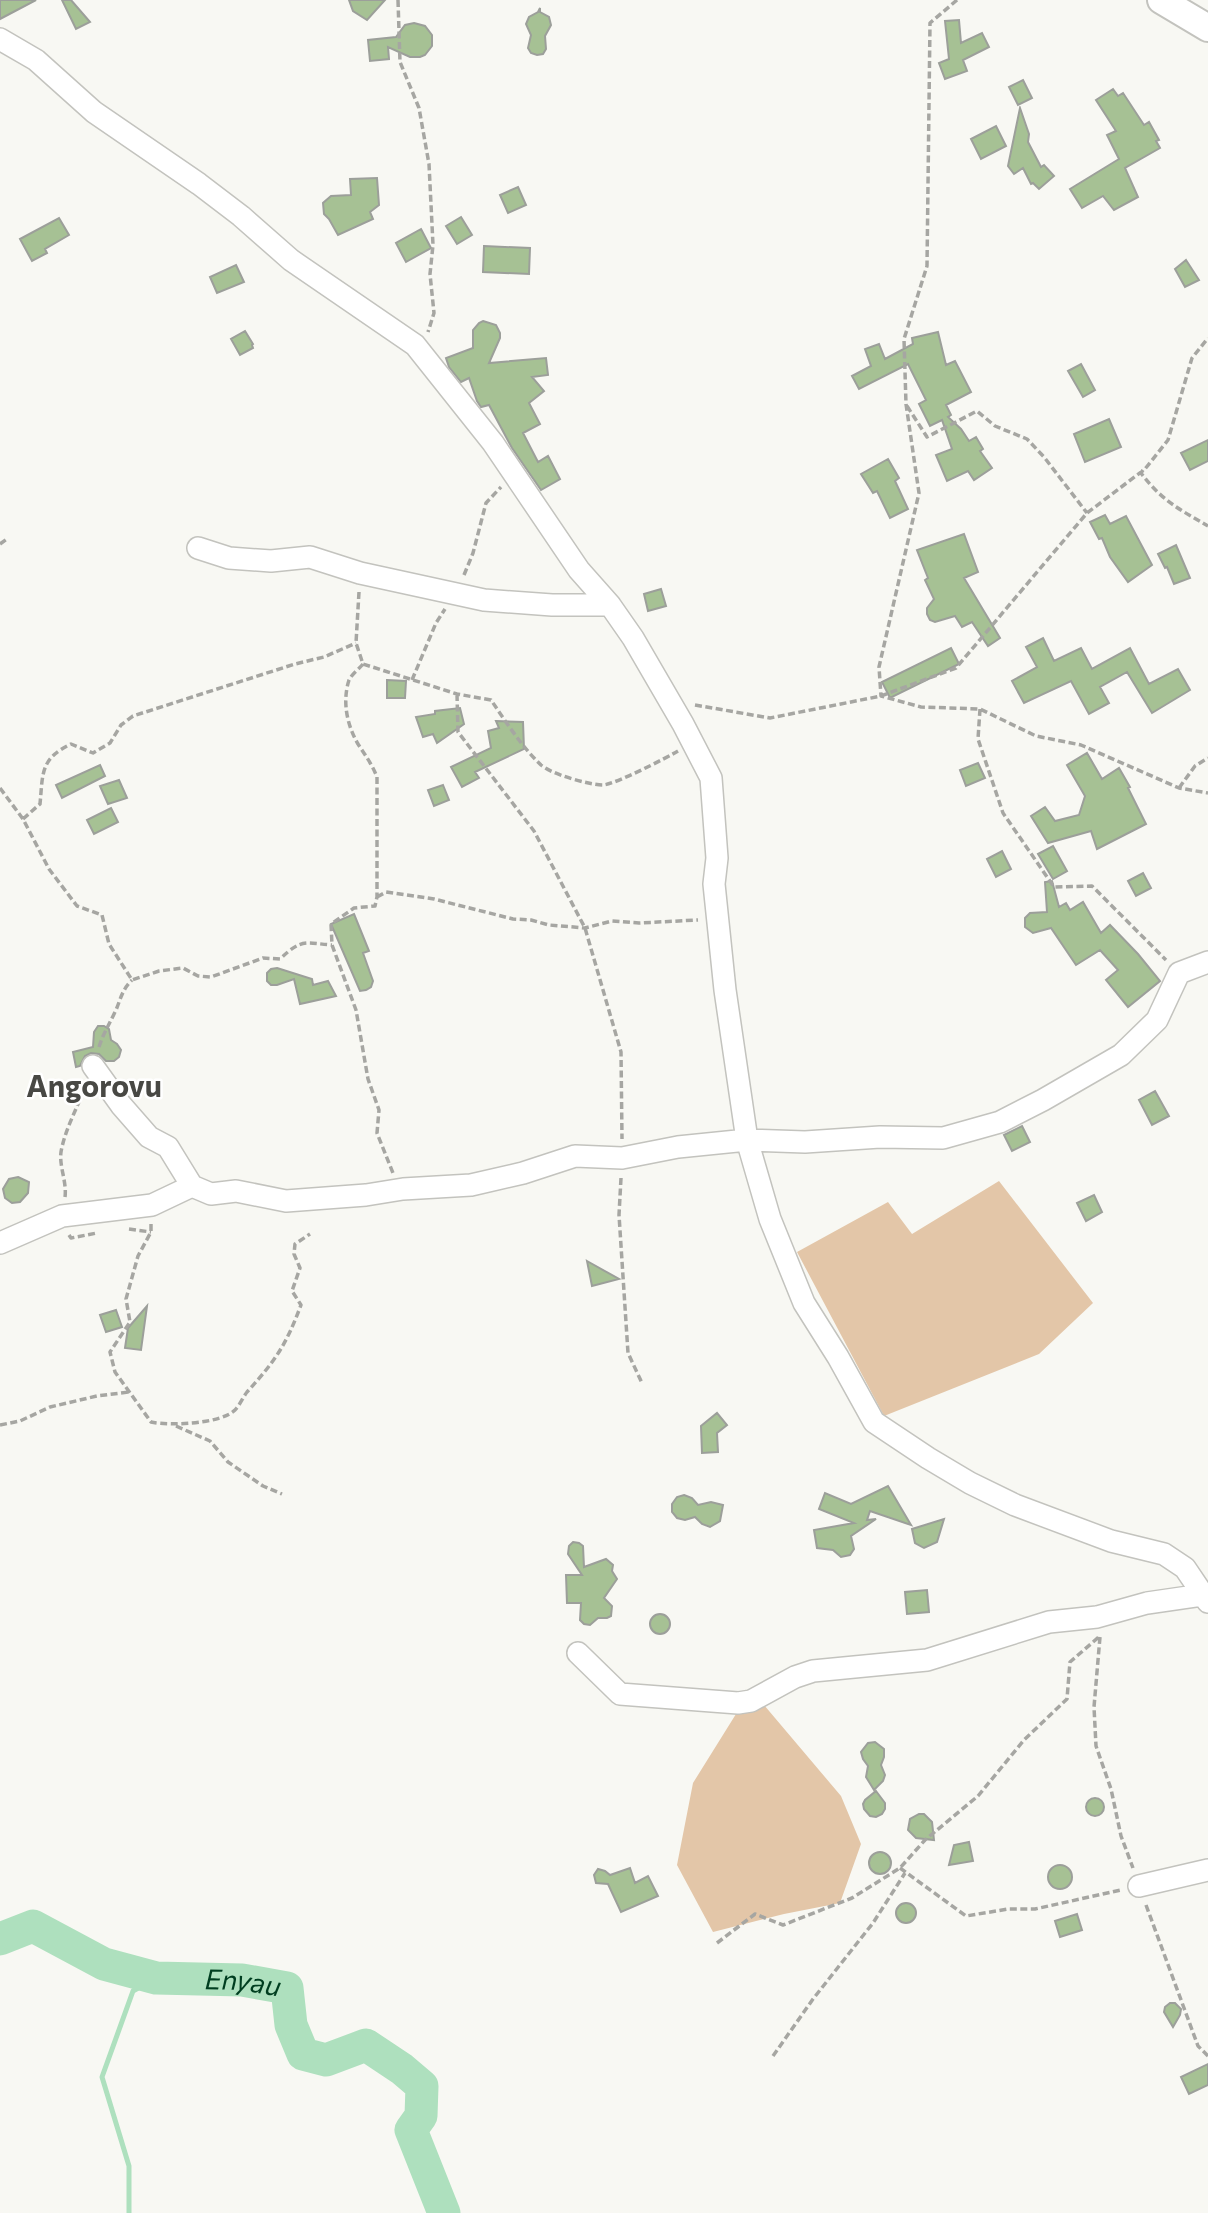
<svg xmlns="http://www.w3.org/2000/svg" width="1208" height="2213" font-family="Commissioner,sans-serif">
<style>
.green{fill:#e3c6a8}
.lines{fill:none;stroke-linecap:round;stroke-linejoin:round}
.stream{stroke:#aee0be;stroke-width:5}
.river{stroke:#aee0be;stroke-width:33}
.building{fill:#a6c194;stroke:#9c9f9a;stroke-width:2}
.minor-casing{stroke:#c3c3be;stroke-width:24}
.tertiary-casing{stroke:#c3c3be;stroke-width:30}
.path{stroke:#a6a6a2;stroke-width:3.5;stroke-dasharray:7 3.5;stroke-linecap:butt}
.minor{stroke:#fff;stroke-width:21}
.tertiary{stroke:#fff;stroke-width:26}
.labels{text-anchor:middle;stroke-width:5;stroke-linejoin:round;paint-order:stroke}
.water-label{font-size:28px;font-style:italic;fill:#003e20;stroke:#fff}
.quarter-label{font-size:30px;font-weight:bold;fill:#484844;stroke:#fff}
</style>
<rect width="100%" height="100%" fill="#f8f8f3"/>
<!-- green -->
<path class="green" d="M999 1181 1093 1303 1039 1354 884 1416 797 1252 888 1202 912 1234Z
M764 1705 841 1796 861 1844 840 1903 784 1914 713 1932 677 1865 693 1783 736 1714Z"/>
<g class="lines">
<!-- stream -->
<path class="stream" d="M129 2213V2166L102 2077 133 1991 156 1978"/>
<!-- river -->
<path class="river" id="s1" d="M0 1939 33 1926 104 1964 156 1978 242 1980 287 1988 291 2025 303 2054 326 2060 366 2045 402 2069 422 2086 421 2116 411 2130 444 2213"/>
</g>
<!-- building -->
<path class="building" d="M0 0H36L0 19Z
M62 0H71L90 22 76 29Z
M349 0H385L367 20 353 11Z
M540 8V12L549 17 551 25 545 36 546 49 543 54 537 55 531 53 528 48 531 35 526 24 529 17 538 12Z
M959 20 961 43 982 33 989 47 963 60 967 71 945 79 939 63 949 59 945 21Z
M414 23 425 26 432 35V46L425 55 420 57H410L388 47 389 59 370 61 368 40 396 37 405 25Z
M1023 80 1032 98 1018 105 1009 87Z
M1113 89 1118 96 1123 93 1144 125 1149 122 1159 140 1156 141 1160 148 1125 168 1138 197 1114 210 1103 196 1082 208 1070 189 1119 159 1107 135 1116 131 1096 100Z
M1020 108 1029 134 1028 142 1041 167 1044 165 1054 176 1039 189 1033 183 1031 184 1023 168 1014 174 1008 166Z
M996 126 1006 146 981 159 971 139Z
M377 178 379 205 370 212 373 219 338 235 329 219 324 214 323 203 331 196 351 195 350 179Z
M518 187 526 205 508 213 500 195Z
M461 217 472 235 457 244 446 226Z
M59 218 69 235 45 249 47 253 32 261 20 239Z
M421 229 431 248 406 262 396 243Z
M484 246 530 248 529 274 483 272Z
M1186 260 1199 280 1185 287 1175 269Z
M236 265 244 282 217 293 210 277Z
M483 321 496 325 500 333V338L489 363 546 358 548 375 532 377 544 391 529 403 540 424 523 433 538 462 548 456 560 479 541 490 512 448 489 405 481 407 477 401 469 378 461 382 449 367 446 358 473 348V330L479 323Z
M245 331 253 344 252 345 253 348 240 355 231 339Z
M938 332 946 365 955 361 971 392 946 405 951 415 948 417 961 429 969 441 976 437 983 449 980 451 992 468 974 480 968 471 947 481 936 455 952 449 942 420 930 426 919 404 926 400 908 364 859 389 852 376 871 366 865 349 879 344 885 359 913 344 912 338Z
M1081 364 1095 390 1083 397 1068 371Z
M1109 419 1121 447 1085 462 1074 434Z
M1208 440V461L1190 470 1181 453Z
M888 459 899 478 895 481 908 509 890 518 877 491 873 493 861 474Z
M1105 515 1110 524 1126 516 1152 565 1128 582 1110 557 1102 538 1099 539 1090 522Z
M964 534 978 572 964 578 1000 638 988 646 972 622 962 627 955 616 935 622 930 620 927 614V608L934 599 925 580 928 578 917 550Z
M1176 545 1190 578 1174 584 1167 567 1165 568 1158 554Z
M661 589 666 606 648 611 644 594Z
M1043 638 1054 661 1081 648 1092 669 1130 648 1149 684 1178 669 1190 690 1152 713 1127 672 1100 687 1109 703 1089 714 1071 681 1024 703 1012 681 1037 667 1026 647Z
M951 648 959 664 890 698 882 682Z
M387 680 406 681 405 698H387Z
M460 708 464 724 437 743 433 734 423 737 416 717 435 714V711Z
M496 721 523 722 524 749 475 772 479 778 462 787 451 767 491 748 488 731 499 728Z
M1087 753 1102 779 1119 768 1130 787 1128 788 1146 824 1097 849 1091 831 1048 843 1031 816 1045 807 1055 821 1079 815 1085 796 1067 765Z
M978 763 985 778 966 786 960 770Z
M100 765 105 776 62 798 56 785Z
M119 780 127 798 108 804 100 786Z
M443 785 449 800 434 806 428 790Z
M111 808 118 822 94 834 87 820Z
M1053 846 1067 871 1053 879 1038 854Z
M1002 851 1011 869 996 877 987 859Z
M1143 873 1151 888 1136 896 1128 881Z
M1052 881 1059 907 1066 903 1070 910 1083 902 1101 933 1110 925 1138 954 1160 981 1128 1007 1106 980 1118 970 1100 950 1076 965 1051 928 1033 933 1025 927V918L1030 913 1047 912 1045 882Z
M354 914 369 951 363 953 373 981 371 987 366 990 360 991 331 924Z
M277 968 312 979 313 985 328 981 336 996 300 1004 294 979 277 985H271L267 981V973L271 969Z
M98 1026H104L109 1029 111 1040 117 1044 121 1050 119 1057 114 1061H106L99 1054 91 1053 85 1056 80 1066 76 1067 73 1052 93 1047 94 1032Z
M1155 1091 1169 1116 1152 1125 1139 1100Z
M1022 1126 1030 1142 1012 1151 1004 1135Z
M18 1177 29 1182 28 1193 20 1202 12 1203 5 1198 3 1189 9 1179Z
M1094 1195 1102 1212 1086 1221 1077 1203Z
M587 1261 619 1279 592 1286Z
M147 1306 141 1350 125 1348 128 1328Z
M116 1310 122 1327 106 1332 100 1315Z
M717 1413 727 1425 717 1433 718 1452 702 1453 701 1426Z
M888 1486 911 1525 870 1511 867 1520 876 1519 851 1536 854 1549 850 1555 841 1557 833 1550 817 1548 814 1530 854 1523 819 1509 825 1493 851 1504Z
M684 1495 692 1498 698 1505 711 1502 723 1505 720 1521 710 1527 702 1524 695 1517 685 1520 677 1518 672 1512V1504L677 1497Z
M944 1519 937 1542 924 1548 915 1543 912 1529Z
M573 1542 579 1543 583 1546 584 1567 606 1559 613 1565 612 1571 617 1579 604 1598 612 1606 611 1616 607 1618H598L590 1625 584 1624 580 1620 581 1603H567L566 1575H582L568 1554 569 1546Z
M927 1590 929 1612 907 1614 905 1592Z
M650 1624a10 10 0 1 1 20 0a10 10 0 1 1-20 0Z
M875 1742 884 1749V1757L881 1765 885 1775 883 1781 874 1790 866 1777 868 1766 863 1759 861 1752 868 1743Z
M876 1791 885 1803V1809L882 1814 876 1817 870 1816 864 1809 863 1804 865 1800Z
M1086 1807a9 9 0 1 1 18 0a9 9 0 1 1-18 0Z
M919 1814H924L932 1822 934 1840 916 1838 908 1830 910 1819Z
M969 1842 973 1861 949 1865 954 1845Z
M869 1863a11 11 0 1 1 22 0a11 11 0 1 1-22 0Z
M1048 1877a12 12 0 1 1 24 0a12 12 0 1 1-24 0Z
M630 1868 635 1883 648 1876 658 1896 621 1912 608 1884 596 1883 594 1875 598 1869 605 1871 610 1875Z
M896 1913a10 10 0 1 1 20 0a10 10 0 1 1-20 0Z
M1077 1914 1082 1930 1060 1937 1055 1921Z
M1170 2003H1175L1181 2009 1180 2015 1173 2027 1164 2012 1165 2007Z
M1208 2064V2085L1189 2094 1181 2077Z"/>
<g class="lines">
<!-- minor casing -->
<g class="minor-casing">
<path id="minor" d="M0 39 36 60 94 112 199 184 241 216 291 260 415 345 493 443 579 570 610 605 633 638 683 724 711 778 717 858 714 884 725 990 747 1140 770 1219 804 1303 838 1357 874 1422 928 1458 970 1483 1015 1505 1111 1541 1164 1554 1185 1568 1208 1602
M198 548 229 558 271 561 310 557 360 573 484 600 552 605H610
M93 1066 121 1105 149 1137 168 1147 192 1186 211 1194 236 1191 286 1201 366 1195 403 1189 471 1185 523 1173 575 1156 622 1158 678 1147 747 1140 805 1142 880 1137 943 1138 1000 1122 1043 1100 1121 1055 1157 1020 1179 973 1208 962
M0 1243 62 1216 152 1205 192 1186
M578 1653 620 1694 738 1703 751 1701 795 1677 813 1671 927 1660 1049 1622 1097 1617 1147 1603 1202 1595
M1139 1886 1208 1870"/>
</g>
<!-- tertiary casing -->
<g class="tertiary-casing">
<path id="tertiary" d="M1161 0 1208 28"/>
</g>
<!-- path -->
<path class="path" d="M398 0 400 62 419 108 429 164 433 245 430 274 434 313 428 332
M957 0 930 23 927 266 904 339 906 404 919 493 879 667 881 696 921 707 980 709 1036 736 1081 745 1179 788 1208 793
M907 406 927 437 977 411 995 426 1027 439 1044 457 1087 513
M1143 470 1141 473C1162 501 1179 509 1208 526
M0 544 7 539
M464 575 473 553 486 503 501 487
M359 592 356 643 363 664 457 694 491 700C506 722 522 747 541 765 551 774 589 785 603 785 616 784 666 758 678 751
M363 664C359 669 352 674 349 680 342 702 347 725 358 744 365 755 372 764 377 777V897L375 906 354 908 331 924 332 945 356 1010 368 1079 379 1110 377 1133 393 1173
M412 680 436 623 445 609
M457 694 458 732 534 831 585 928 621 1052 622 1139
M695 705 770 718 881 696 956 668 1087 513 1145 469 1168 440 1192 358 1208 338
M980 709 978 739 1003 813 1054 887 1092 886 1166 960
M0 788 23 819 49 869 77 906 102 915 109 944 132 980 159 971 183 968 198 976 211 977 263 958 280 959C302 938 305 943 332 945
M1179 788 1195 766 1208 758
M23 819 40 804C43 773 40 759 71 744L93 753 110 743 121 725 133 716 295 664 324 657 356 643
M377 897 386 892 434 899 513 919 531 920 549 925 585 928 612 921 639 923 698 920
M99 1047C103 1034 110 1023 116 1010 121 998 122 990 132 980
M621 1178 619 1215 628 1353 642 1383
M65 1197C67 1182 59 1166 61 1152 65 1129 77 1109 85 1087
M151 1224V1232L138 1256 126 1299 130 1322 110 1352 115 1372 151 1422C170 1426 221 1424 235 1410 240 1405 243 1397 247 1392 276 1360 286 1345 301 1305L292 1291 300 1268 294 1254 295 1244 310 1234
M129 1229 151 1232
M69 1235 71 1238 97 1233
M0 1425 20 1421 50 1407 97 1396 129 1392
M176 1426 210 1441 228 1462 263 1486 282 1494
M1100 1637 1094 1707 1096 1746 1111 1789 1121 1836 1133 1868
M900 1868 966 1916 1008 1909H1035L1121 1890
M1146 1905 1198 2046 1208 2056
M717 1943 755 1914 783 1925 852 1898 900 1868 925 1840 978 1796 1024 1740 1067 1699 1070 1662 1100 1636
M773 2056 813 1999 873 1923 905 1873"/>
<!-- minor -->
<use href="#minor" class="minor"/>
<!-- tertiary -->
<use href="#tertiary" class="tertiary"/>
</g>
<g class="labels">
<!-- water labels -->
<g class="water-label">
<text dy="10" stroke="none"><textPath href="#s1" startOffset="257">Enyau</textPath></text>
</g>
<!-- quarter labels -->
<g class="quarter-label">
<text x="94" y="1097">Angorovu</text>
</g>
</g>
</svg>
